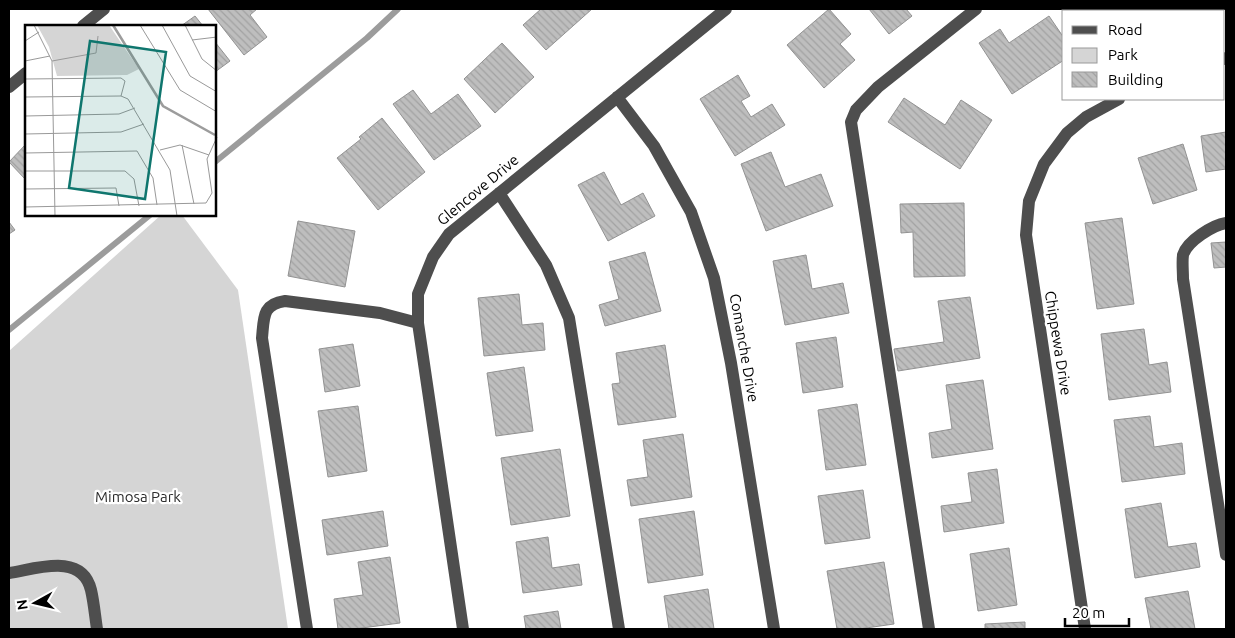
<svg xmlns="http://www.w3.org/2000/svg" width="1235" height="638" font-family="Ubuntu,sans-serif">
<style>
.park{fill:#d5d5d5}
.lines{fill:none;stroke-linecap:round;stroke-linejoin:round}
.stream{stroke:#9c9c9c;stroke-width:6}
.building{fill:url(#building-back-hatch);stroke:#929292}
.minor{stroke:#4e4e4e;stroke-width:12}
.labels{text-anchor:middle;stroke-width:4.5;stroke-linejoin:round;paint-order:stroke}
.street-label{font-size:15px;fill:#000;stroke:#fff}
.park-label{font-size:15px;fill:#2c2c2c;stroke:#fff}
.inset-river{fill:none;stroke:#9c9c9c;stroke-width:2.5}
.inset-road{fill:none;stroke:#999;stroke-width:1}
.view{fill:#0f766e;fill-opacity:0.15;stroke:#0f766e;stroke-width:2.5}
.inset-edge{fill:none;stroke:#000;stroke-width:2.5}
</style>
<defs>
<pattern id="building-back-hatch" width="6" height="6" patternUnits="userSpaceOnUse" patternTransform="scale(1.25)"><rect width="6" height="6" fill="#bebebe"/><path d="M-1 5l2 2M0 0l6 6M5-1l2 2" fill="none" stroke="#a2a2a2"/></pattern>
</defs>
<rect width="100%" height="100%" fill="#fff"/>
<!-- park -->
<path class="park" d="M161 215H182L238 290 288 629H9V351Z"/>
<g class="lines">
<!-- stream -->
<path class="stream" d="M215 162 367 38 398 9
M9 330 150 215"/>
</g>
<!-- building -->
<path class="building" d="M208 9H257L250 15 267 37 244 55Z
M541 9H592L546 50 523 25Z
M829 9 851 34 840 44 855 60 824 88 787 45Z
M869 9H906L912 16 889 34Z
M1078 9H1149L1144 11H1080Z
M195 16 203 26H181Z
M1049 16 1064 38V60L1012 94 979 43 1000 29 1009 43Z
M215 42 230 61 215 72Z
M502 43 534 77 495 113 464 79Z
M738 75 750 96 741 101 751 117 772 104 785 125 735 156 700 99Z
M413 90 431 114 458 94 481 126 434 160 393 104Z
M904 98 945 125 961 100 992 120 960 169 888 122Z
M382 118 425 172 378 210 337 158 361 139 359 137Z
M1226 132V169L1206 172 1201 136Z
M26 144V180L9 162Z
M1183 144 1197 190 1153 204 1138 158Z
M771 152 785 187 821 174 833 206 766 231 741 164Z
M604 172 621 205 643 193 655 216 608 241 578 185Z
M964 203 965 276 914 277 913 232 901 233 900 204Z
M1122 218 1134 304 1097 309 1085 223Z
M298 221 355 231 345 287 288 276Z
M9 222 15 230 9 234Z
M1226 242V267L1214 268 1211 243Z
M645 252 661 311 605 326 599 305 619 299 609 262Z
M806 255 812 289 843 283 849 313 785 325 773 261Z
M519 294 522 325 543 323 545 350 484 356 478 298Z
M970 297 980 358 898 371 894 349 944 342 938 301Z
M1144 329 1149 365 1167 362 1171 392 1109 400 1101 334Z
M836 337 843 387 803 393 796 343Z
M353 344 360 386 325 392 319 349Z
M665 345 676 417 618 425 612 384 620 383 616 353Z
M524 367 533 431 496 436 487 373Z
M983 380 993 449 932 458 929 433 952 429 946 385Z
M857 404 866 465 826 470 818 410Z
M358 406 367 471 328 477 318 411Z
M1150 416 1154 447 1182 443 1185 474 1122 482 1114 420Z
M683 434 692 497 631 506 627 480 648 477 643 440Z
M560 449 570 516 511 525 501 458Z
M997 469 1004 523 944 532 941 506 972 502 968 473Z
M863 490 870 538 825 544 818 496Z
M1161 503 1168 547 1196 543 1200 567 1135 578 1125 509Z
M383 511 388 546 327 555 322 520Z
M694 511 703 575 648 583 639 519Z
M548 537 552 568 579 564 582 585 523 593 516 542Z
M1009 548 1017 605 978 611 970 554Z
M390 557 400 623 354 629H338L334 599 363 595 358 562Z
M884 562 894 624 859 629H837L827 571Z
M708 589 714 629H669L664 596Z
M1188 591 1195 629H1151L1145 598Z
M558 611 561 629H526L524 616Z
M1025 622V629H985V624Z"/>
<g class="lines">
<!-- minor -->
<path class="minor" d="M83 26 104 9
M1224 59 1226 58
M9 87 26 73
M617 97 654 146 691 212 714 278 731 363 774 629
M499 193 546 265 569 318 619 629
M1226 223C1213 225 1187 241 1183 255 1182 262 1183 271 1183 279L1226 555
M9 573C36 569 82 552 91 590 94 603 95 616 97 629
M307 629 262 338C264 318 262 304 285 301L380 313 418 323
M463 629 418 323V294L433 257 449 234 726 9
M929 629 851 122 856 110 878 87 976 9
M1085 629 1026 235 1029 201 1044 164 1067 133 1086 117 1119 99"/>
</g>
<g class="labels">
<!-- street labels -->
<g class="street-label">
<text transform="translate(478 190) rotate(-40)" y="5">Glencove Drive</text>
<text transform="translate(1058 343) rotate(81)" y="5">Chippewa Drive</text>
<text transform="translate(744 348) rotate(80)" y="5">Comanche Drive</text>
</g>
<!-- park labels -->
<g class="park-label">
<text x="138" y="502">Mimosa Park</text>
</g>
</g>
<!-- overview -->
<g transform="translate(25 25)">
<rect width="191" height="191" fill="#fff"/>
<path d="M12 0H84L114 44 102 50 32 51 24 22Z" fill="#d5d5d5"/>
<path class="inset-river" d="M88 0 138 81 190 110"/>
<path class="inset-road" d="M9 0 27 36 30 191M115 0 155 65 192 87M137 0 165 51 192 67M160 0 177 34 192 46M167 15 192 12M0 16 14 7M0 36 25 31M27 36 71 28 73 11M0 54 96 53 100 56 96 71M0 72 96 71 103 74 145 145 152 191M0 91 94 89 110 83M0 109 96 107 119 99M157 120 169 179M135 125 155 120 184 130M0 128 112 126 128 153 132 180M0 146H100L109 154 114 181M0 164 91 163 94 181M0 182 181 178 187 168 182 134 192 112"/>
<path class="view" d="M65 16 141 27 120 174 44 163Z"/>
<rect width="191" height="191" class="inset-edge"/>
</g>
<!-- border -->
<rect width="1235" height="638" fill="none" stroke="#000000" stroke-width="20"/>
<!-- legend -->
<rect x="1062" y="10" width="162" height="90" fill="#ffffff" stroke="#999999"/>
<rect x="1072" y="26" width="25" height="8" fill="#4e4e4e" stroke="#999999"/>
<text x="1108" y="35" font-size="15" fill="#000000">Road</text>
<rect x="1072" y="48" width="25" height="15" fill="#d5d5d5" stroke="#999999"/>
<text x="1108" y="60" font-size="15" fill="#000000">Park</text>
<rect x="1072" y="72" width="25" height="15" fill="url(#building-back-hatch)" stroke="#999999"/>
<text x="1108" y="85" font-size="15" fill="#000000">Building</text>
<!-- north arrow -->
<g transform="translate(35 603) rotate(262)" stroke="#ffffff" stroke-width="4" paint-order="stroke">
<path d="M0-4L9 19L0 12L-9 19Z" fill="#000000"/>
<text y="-8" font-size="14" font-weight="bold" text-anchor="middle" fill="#000000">N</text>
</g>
<!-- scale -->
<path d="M1065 618v8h64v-8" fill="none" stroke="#000000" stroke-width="2.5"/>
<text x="1072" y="618" font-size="15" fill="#000000" stroke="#ffffff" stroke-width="4" paint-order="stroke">20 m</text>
</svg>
